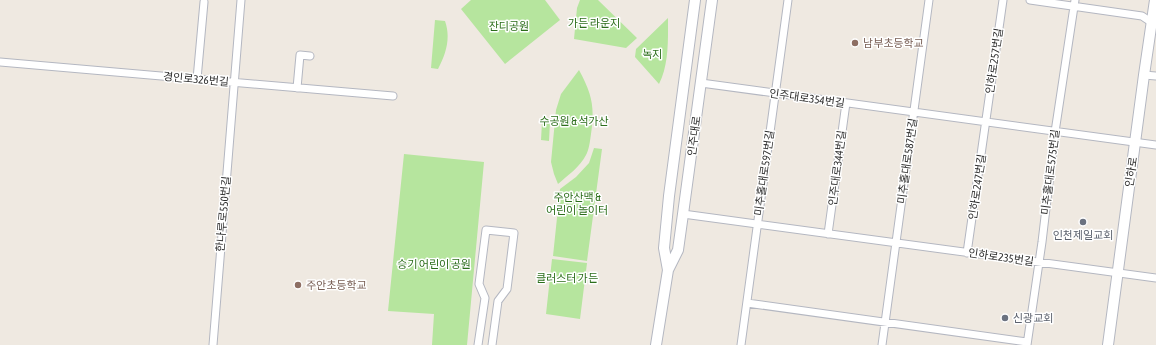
<svg xmlns="http://www.w3.org/2000/svg" width="1156" height="345" font-family="'Asap Condensed','Noto Sans KR',sans-serif">
<style>
.green{fill:#b6e59e}
.lines{fill:none;stroke-linecap:round;stroke-linejoin:round}
.street-casing{stroke:#b4b7c1;stroke-width:9}
.secondary-casing{stroke:#b4b7c1;stroke-width:12}
.street{stroke:#fff;stroke-width:7}
.secondary{stroke:#fff;stroke-width:10}
.education-dot{fill:#8d6e63;stroke:#fff;stroke-width:1.5}
.worship-dot{fill:#6b7280;stroke:#fff;stroke-width:1.5}
.labels{text-anchor:middle;stroke-width:3;stroke-linejoin:round;paint-order:stroke}
.park-label{font-size:11px;fill:#2c6e1b;stroke:#fff}
.education-label{font-size:11px;fill:#785e54;stroke:#fff;text-anchor:start}
.street-label{font-size:11px;fill:#2e2e2e;stroke:#fff}
.worship-label{font-size:11px;fill:#5b616d;stroke:#fff}
</style>
<rect width="100%" height="100%" fill="#efe9e1"/>
<!-- green -->
<path class="green" d="M471 0H545L560 20 505 64 461 9Z
M580 0H598L637 38 626 48 574 39 577 8Z
M668 18C668 40 669 64 659 84L635 57 636 49Z
M435 20 445 21C451 38 446 54 438 69L431 68Z
M579 70C592 94 595 107 591 134 590 141 589 150 586 155 580 167 568 175 558 184L554 174 551 162 556 110 561 94Z
M542 122H550L549 141 541 140Z
M594 148 602 149 587 261 553 256 560 189 576 177 589 163Z
M404 154 484 162 467 345H432L434 314 388 311Z
M552 259 587 263 580 319 546 314Z"/>
<g class="lines">
<!-- street casing -->
<g class="street-casing">
<path id="street" d="M1030 0 1142 16 1154 24
M0 62 393 96
M1144 75 1156 76
M197 79 204 2
M701 83 1156 145
M297 88 300 55 310 56
M683 214 1156 278
M828 234 846 103
M967 253 1003 0
M747 303 1027 342
M213 345 241 0
M478 345 485 298 479 284 486 230 514 233 507 289 498 301 492 345
M741 345 788 0
M882 345 929 0
M1027 345 1042 242 1055 132 1075 0"/>
</g>
<!-- secondary casing -->
<g class="secondary-casing">
<path id="secondary" d="M668 270 664 248 669 196 695 0
M656 345 668 270 678 250 683 214 712 0
M1108 345 1144 75 1155 0"/>
</g>
<!-- street -->
<use href="#street" class="street"/>
<!-- secondary -->
<use href="#secondary" class="secondary"/>
</g>
<!-- markers -->
<g class="education-dot">
<circle cx="855" cy="43" r="4"/>
<circle cx="298" cy="285" r="4"/>
</g>
<g class="worship-dot">
<circle cx="1083" cy="222" r="4"/>
<circle cx="1005" cy="318" r="4"/>
</g>
<g class="labels">
<!-- park labels -->
<g class="park-label">
<text x="594" y="27">가든 라운지</text>
<text x="509" y="30">잔디공원</text>
<text x="652" y="58">녹지</text>
<text x="574" y="125">수공원 &amp; 석가산</text>
<text x="577" y="201">주안산맥 &amp;<tspan x="577" dy="13">어린이 놀이터</tspan></text>
<text x="434" y="268">승기 어린이 공원</text>
<text x="567" y="282">클러스터 가든</text>
</g>
<!-- education labels -->
<g class="education-label">
<text x="863" y="47">남부초등학교</text>
<text x="306" y="289">주안초등학교</text>
</g>
<!-- street labels -->
<g class="street-label">
<text transform="translate(994 61) rotate(-82)" y="4">인하로257번길</text>
<text transform="translate(196 79) rotate(5)" y="4">경인로326번길</text>
<text transform="translate(807 98) rotate(8)" y="4">인주대로354번길</text>
<text transform="translate(694 136) rotate(-82)" y="4">인주대로</text>
<text transform="translate(907 161) rotate(-82)" y="4">미추홀대로587번길</text>
<text transform="translate(837 168) rotate(-83)" y="4">인주대로344번길</text>
<text transform="translate(1050 172) rotate(-83)" y="4">미추홀대로575번길</text>
<text transform="translate(1131 172) rotate(-82)" y="4">인하로</text>
<text transform="translate(764 173) rotate(-82)" y="4">미추홀대로597번길</text>
<text transform="translate(977 187) rotate(-82)" y="4">인하로247번길</text>
<text transform="translate(223 214) rotate(-85)" y="4">한나루로550번길</text>
<text transform="translate(1001 257) rotate(8)" y="4">인하로235번길</text>
</g>
<!-- worship labels -->
<g class="worship-label">
<text x="1083" y="239">인천제일교회</text>
<text x="1013" y="322" text-anchor="start">신광교회</text>
</g>
</g>
</svg>
